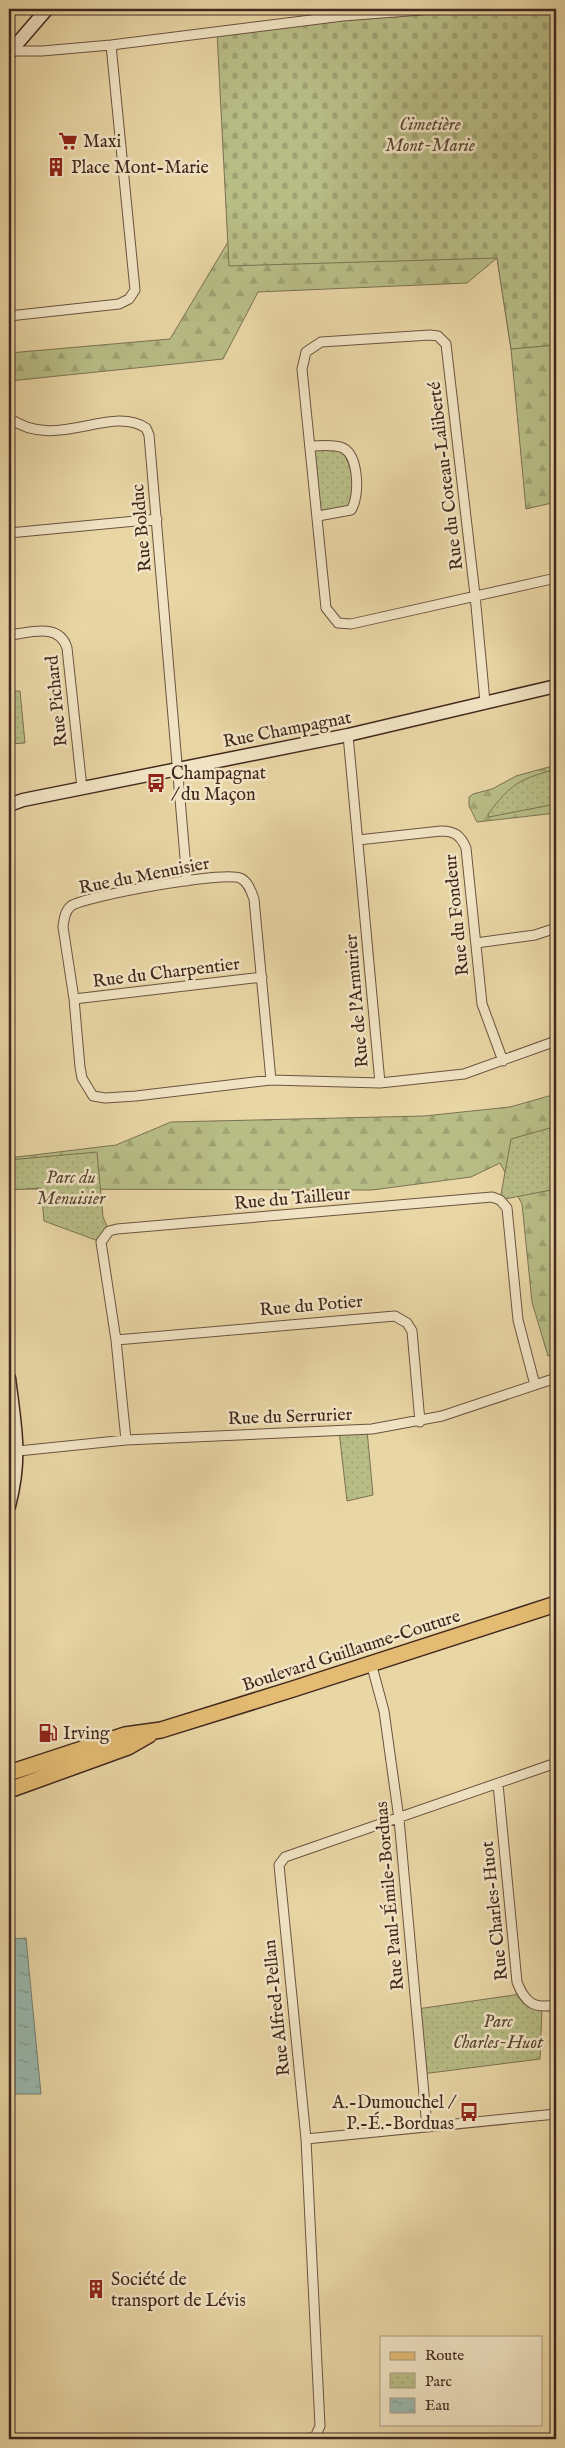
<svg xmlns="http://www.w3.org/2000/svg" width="565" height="2448" font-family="'IM FELL English',serif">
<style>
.forest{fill:url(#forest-firs);stroke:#7c7252}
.cemetery{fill:url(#cemetery-stones);stroke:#7c7252}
.park{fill:url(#park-dots);stroke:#7c7252}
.water{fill:url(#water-ripples);stroke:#767e74}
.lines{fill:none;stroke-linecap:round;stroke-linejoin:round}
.street-casing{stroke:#6b5340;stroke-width:11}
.secondary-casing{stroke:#41271e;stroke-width:15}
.primary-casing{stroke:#41271e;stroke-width:18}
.street{stroke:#f1e4c4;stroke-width:9}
.secondary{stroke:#f1e4c4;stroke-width:12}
.primary{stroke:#e4bb72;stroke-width:15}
.labels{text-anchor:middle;stroke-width:5;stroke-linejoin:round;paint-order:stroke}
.park-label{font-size:18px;font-style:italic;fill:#594533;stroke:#f1e4c4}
.poi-label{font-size:18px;fill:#41271e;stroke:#f1e4c4;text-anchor:start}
.street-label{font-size:18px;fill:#41271e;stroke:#f1e4c4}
</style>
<defs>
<pattern id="forest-firs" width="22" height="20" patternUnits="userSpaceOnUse" patternTransform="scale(1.25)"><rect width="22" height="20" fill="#b8bd86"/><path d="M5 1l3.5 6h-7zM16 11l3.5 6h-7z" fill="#9fa273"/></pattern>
<pattern id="cemetery-stones" width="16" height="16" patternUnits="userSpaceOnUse" patternTransform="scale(1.25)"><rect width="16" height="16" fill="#b8bd86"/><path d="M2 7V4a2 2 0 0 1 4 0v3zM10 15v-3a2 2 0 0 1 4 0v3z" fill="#9fa273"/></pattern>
<pattern id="park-dots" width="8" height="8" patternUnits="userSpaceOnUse" patternTransform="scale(1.25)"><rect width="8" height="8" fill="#b8bd86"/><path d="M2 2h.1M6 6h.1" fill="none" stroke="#9fa273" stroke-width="1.8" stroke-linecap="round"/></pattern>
<pattern id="water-ripples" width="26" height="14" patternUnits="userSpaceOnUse" patternTransform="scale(1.25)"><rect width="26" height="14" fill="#99b8ad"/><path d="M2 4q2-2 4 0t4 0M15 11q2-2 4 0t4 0" fill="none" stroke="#7e968c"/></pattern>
</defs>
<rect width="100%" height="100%" fill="#e9d6a5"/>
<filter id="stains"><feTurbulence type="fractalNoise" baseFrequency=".004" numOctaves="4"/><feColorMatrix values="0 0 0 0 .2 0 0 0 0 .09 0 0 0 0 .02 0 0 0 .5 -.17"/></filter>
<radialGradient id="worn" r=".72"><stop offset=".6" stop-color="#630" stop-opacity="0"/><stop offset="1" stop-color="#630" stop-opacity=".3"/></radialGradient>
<!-- forest -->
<path class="forest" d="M479 219 556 309V502L526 509 511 349 497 258 467 283 258 292 223 359 9 381V353L170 339 228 242Z
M556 765V813L477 822 469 806V797L473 794 492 789 516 776Z
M556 1094V1353L548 1356 532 1302 522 1204 500 1163 471 1177 372 1190 9 1189V1158L116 1145 171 1122 424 1116 510 1107Z"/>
<!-- cemetery -->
<path class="cemetery" d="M434 9H556V345L511 349 497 258 229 266 217 32Z"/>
<!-- park -->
<path class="park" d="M311 446H334L353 461 356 504 318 516Z
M9 691H20L25 743 9 744Z
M556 769V804L489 817 488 814C512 783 518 780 556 769Z
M550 1128 556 1189 500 1200 511 1139Z
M97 1152 103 1217 109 1231 101 1242 44 1221 41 1188 9 1190V1160Z
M367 1430 373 1495 347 1501 339 1431Z
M521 1994 542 2008 540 2059 422 2074 417 2009Z"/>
<!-- water -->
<path class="water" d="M26 1938 41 2094H9V1939Z"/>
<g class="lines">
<!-- street casing -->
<g class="street-casing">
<path id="street" d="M9 51H42L111 45 343 16 434 9
M9 316 119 304 129 299 135 290 111 45
M9 418C56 452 110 404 146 428L149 435 187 881
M311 446C320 446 334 444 343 448 359 456 360 497 351 510L318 516
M9 533 157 519
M9 635C30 633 59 622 67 648L82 788
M485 702 475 595 446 344 438 336 430 335 321 342 306 352 302 369 326 608 338 623 351 624 556 578
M348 735 380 1083
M358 840 441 831C455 831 461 836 466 848L482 1004 503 1061
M476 943 535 935 556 928
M74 999 262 977
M271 1080 254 899C251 891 248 881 240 878 224 871 85 896 71 906 65 911 64 919 63 927L74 999 80 1067 82 1078 93 1096 105 1098 136 1096 271 1080 380 1083 464 1074 556 1041
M116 1340 395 1316 407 1323 412 1331 420 1422
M126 1440 116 1340 101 1242 109 1231 117 1229 492 1197 500 1200 507 1208 518 1320 535 1385
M18 1451 126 1440 372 1429 442 1416 556 1378
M371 1663 384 1711 399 1819 427 2127
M498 1784 517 1982C525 2003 534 2009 556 2005
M306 2139 556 2114
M309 2439 316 2435 320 2426 306 2139 279 1865 285 1857 556 1763"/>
</g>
<!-- secondary casing -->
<g class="secondary-casing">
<path id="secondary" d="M9 53 47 9
M9 805 23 800 348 735 556 686
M9 1378C15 1427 22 1457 9 1506"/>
</g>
<!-- primary casing -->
<g class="primary-casing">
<path id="primary" d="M9 1773 125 1735 161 1730 293 1689 556 1604
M9 1790 128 1747 149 1735"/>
</g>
<!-- street -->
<use href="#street" class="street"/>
<!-- secondary -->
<use href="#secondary" class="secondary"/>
<!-- primary -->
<use href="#primary" class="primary"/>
</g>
<!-- icons -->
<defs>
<g id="supermarket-bare" transform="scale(1.5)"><path d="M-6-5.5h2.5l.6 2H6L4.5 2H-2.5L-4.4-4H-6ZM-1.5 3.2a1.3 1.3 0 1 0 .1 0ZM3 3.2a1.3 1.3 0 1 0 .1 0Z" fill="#8f2418" stroke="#f1e4c4" stroke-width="2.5" paint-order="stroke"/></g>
<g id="building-bare" transform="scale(1.5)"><path d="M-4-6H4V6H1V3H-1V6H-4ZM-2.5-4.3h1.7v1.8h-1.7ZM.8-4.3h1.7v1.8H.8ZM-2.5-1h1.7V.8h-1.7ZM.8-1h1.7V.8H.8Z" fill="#8f2418" stroke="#f1e4c4" stroke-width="2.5" paint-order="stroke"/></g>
<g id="bus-bare" transform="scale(1.5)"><path d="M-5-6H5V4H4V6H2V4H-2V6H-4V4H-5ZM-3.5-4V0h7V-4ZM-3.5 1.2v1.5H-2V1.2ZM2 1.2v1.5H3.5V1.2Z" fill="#8f2418" stroke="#f1e4c4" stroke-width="2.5" paint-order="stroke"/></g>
<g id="fuel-bare" transform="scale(1.5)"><path d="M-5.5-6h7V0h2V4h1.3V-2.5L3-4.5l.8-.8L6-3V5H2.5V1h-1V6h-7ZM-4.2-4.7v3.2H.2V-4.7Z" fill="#8f2418" stroke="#f1e4c4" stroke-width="2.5" paint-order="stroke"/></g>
</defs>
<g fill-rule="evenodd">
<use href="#supermarket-bare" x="68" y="141"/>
<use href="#building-bare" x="56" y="167"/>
<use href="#bus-bare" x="156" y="783"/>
<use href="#fuel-bare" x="48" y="1733"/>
<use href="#bus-bare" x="469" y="2112"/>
<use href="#building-bare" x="96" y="2289"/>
</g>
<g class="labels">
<!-- park labels -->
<g class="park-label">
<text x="430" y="130">Cimetière<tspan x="430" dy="21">Mont-Marie</tspan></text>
<text x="71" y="1183">Parc du<tspan x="71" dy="21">Menuisier</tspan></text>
<text x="498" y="2027">Parc<tspan x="498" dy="21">Charles-Huot</tspan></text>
</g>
<!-- poi labels -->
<g class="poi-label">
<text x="83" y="147">Maxi</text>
<text x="71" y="173">Place Mont-Marie</text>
<text x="171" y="779">Champagnat<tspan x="171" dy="21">/ du Maçon</tspan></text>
<text x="63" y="1739">Irving</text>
<text x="454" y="2108" text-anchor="end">A.-Dumouchel /<tspan x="454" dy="21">P.-É.-Borduas</tspan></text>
<text x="111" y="2285">Société de<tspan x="111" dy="21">transport de Lévis</tspan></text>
</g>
<!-- street labels -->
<g class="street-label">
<text transform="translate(445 476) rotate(-97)" y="6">Rue du Coteau-Laliberté</text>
<text transform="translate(141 528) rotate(-95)" y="6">Rue Bolduc</text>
<text transform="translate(56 701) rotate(-96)" y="6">Rue Pichard</text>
<text transform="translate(287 729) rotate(-11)" y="6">Rue Champagnat</text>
<text transform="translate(144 875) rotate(-11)" y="6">Rue du Menuisier</text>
<text transform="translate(456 915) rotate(-96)" y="6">Rue du Fondeur</text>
<text transform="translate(166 972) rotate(-7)" y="6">Rue du Charpentier</text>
<text transform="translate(356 1001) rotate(-95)" y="6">Rue de l'Armurier</text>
<text transform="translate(292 1198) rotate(-5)" y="6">Rue du Tailleur</text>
<text transform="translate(311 1305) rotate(-5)" y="6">Rue du Potier</text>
<text transform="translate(290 1416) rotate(-2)" y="6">Rue du Serrurier</text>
<text transform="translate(351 1650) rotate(-18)" y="6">Boulevard Guillaume-Couture</text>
<text transform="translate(389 1896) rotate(-95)" y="6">Rue Paul-Émile-Borduas</text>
<text transform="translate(494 1911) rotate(-96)" y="6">Rue Charles-Huot</text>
<text transform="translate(276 2008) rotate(-96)" y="6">Rue Alfred-Pellan</text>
</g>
</g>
<!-- margin -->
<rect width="565" height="2448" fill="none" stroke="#e9d6a5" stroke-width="30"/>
<rect x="10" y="10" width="545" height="2428" fill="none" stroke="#41271e" stroke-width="2.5"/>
<rect x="15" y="15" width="535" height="2418" fill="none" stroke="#41271e"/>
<!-- legend -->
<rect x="380" y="2336" width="162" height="90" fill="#f1e4c4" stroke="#ab9882"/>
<rect x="390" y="2352" width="25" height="8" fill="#e4bb72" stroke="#ab9882"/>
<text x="425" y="2360" font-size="15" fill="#41271e">Route</text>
<rect x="390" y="2373" width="25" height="15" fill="url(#park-dots)" stroke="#ab9882"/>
<text x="425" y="2386" font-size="15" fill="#41271e">Parc</text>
<rect x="390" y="2398" width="25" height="15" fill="url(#water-ripples)" stroke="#ab9882"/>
<text x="425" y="2410" font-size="15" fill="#41271e">Eau</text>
<rect width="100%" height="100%" filter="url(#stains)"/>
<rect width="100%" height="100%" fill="url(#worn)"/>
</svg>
